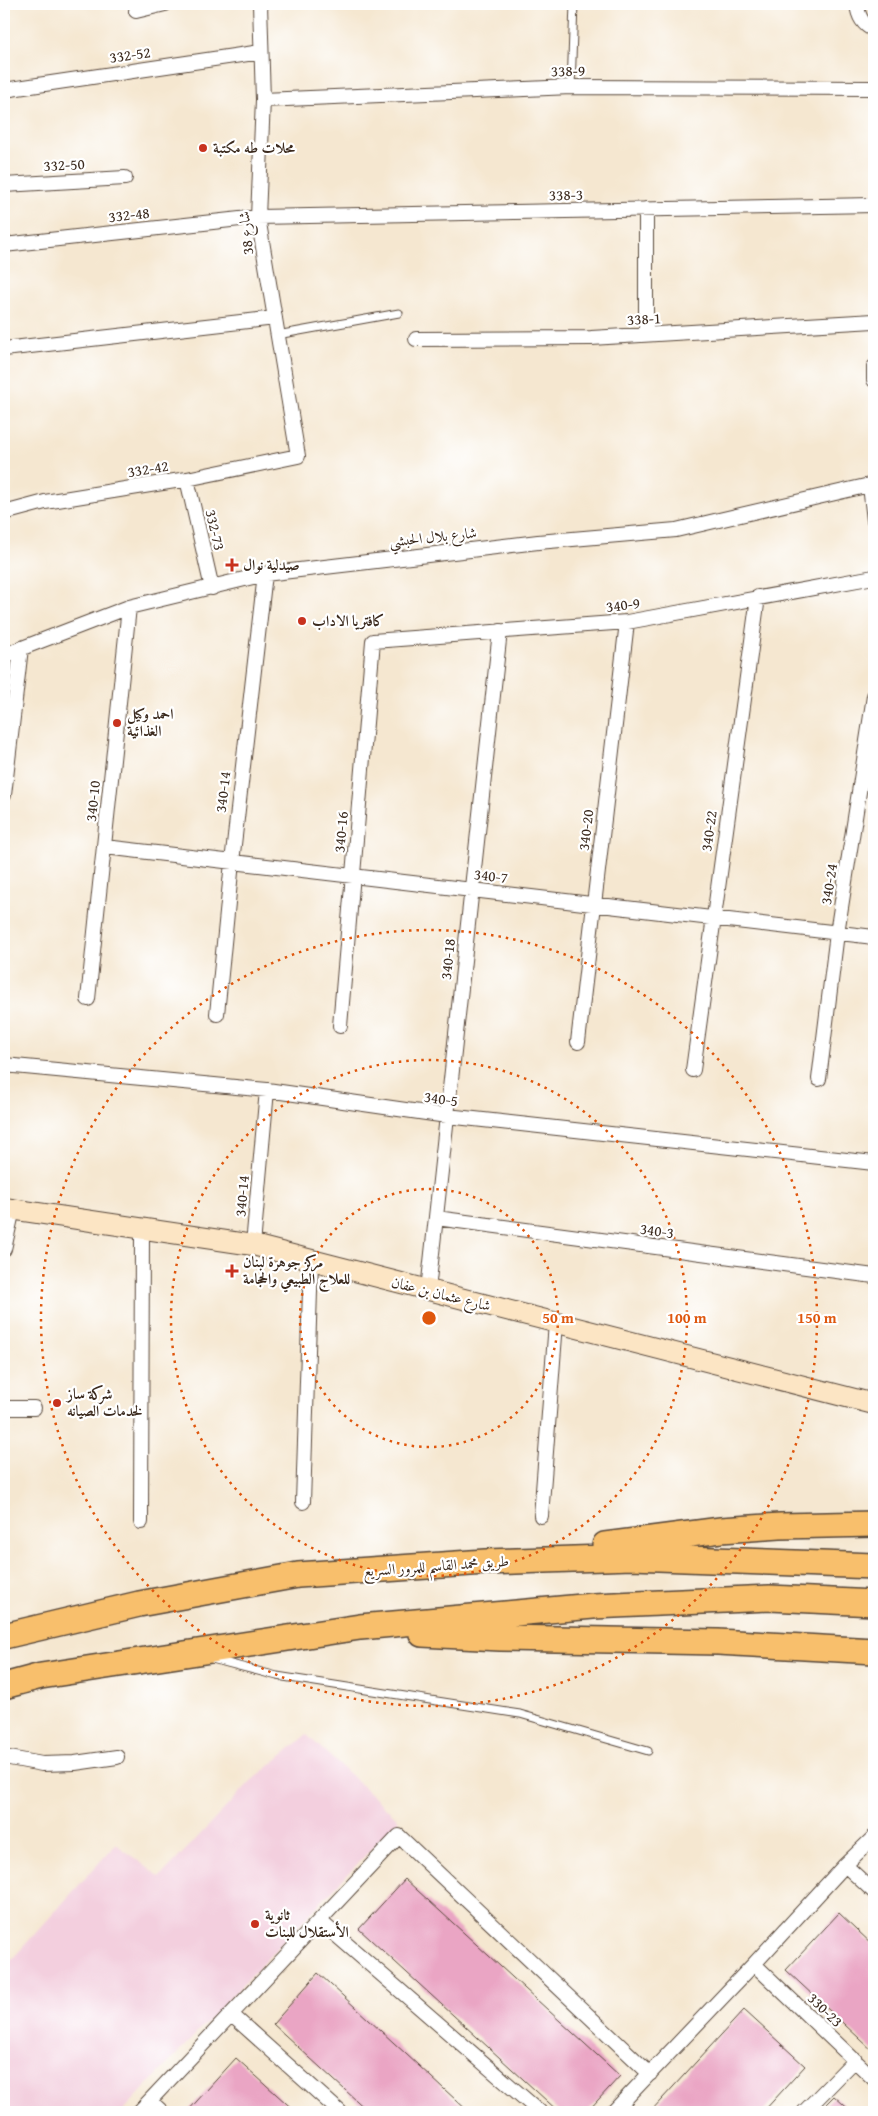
<svg xmlns="http://www.w3.org/2000/svg" width="878" height="2116" font-family="'Gentium Book Plus',Amiri,serif">
<style>
.built{fill:#f3cfde}
.building{fill:#eaa5c4}
.lines{fill:none;stroke-linecap:round;stroke-linejoin:round}
.lane-casing{stroke:#574639;stroke-width:9}
.street-casing{stroke:#574639;stroke-width:16}
.secondary-casing{stroke:#574639;stroke-width:22}
.highway-casing{stroke:#574639;stroke-width:28}
.lane{stroke:#fff;stroke-width:7}
.street{stroke:#fff;stroke-width:14}
.secondary{stroke:#fce5c4;stroke-width:20}
.highway{stroke:#f8bf6c;stroke-width:25}
.ring{fill:none;stroke:#df570d;stroke-width:2.5;stroke-dasharray:2.5 5}
.poi-dot{fill:#c8321e;stroke:#fff;stroke-width:2}
.labels{text-anchor:middle;stroke-width:4.5;stroke-linejoin:round;paint-order:stroke}
.street-label{font-size:15px;fill:#3b2a1e;stroke:#fff}
.poi-label{font-size:15px;font-weight:bold;fill:#3b2a1e;stroke:#fff;text-anchor:start}
.centre{fill:#df570d;stroke:#fff;stroke-width:2.5}
.ring-label{font-size:15px;text-anchor:middle;font-weight:bold;fill:#df570d;stroke:#fff;stroke-width:4.5;stroke-linejoin:round;paint-order:stroke}
</style>
<rect width="100%" height="100%" fill="#fff"/>
<filter id="ink" filterUnits="userSpaceOnUse"><feTurbulence type="fractalNoise" baseFrequency=".02" numOctaves="2"/><feDisplacementMap in="SourceGraphic" scale="10" xChannelSelector="R" yChannelSelector="G"/><feConvolveMatrix kernelMatrix="1 2 1 2 8 2 1 2 1" color-interpolation-filters="sRGB"/></filter>
<filter id="wash" filterUnits="userSpaceOnUse"><feTurbulence type="fractalNoise" baseFrequency=".0096" numOctaves="4" result="noise"/><feDisplacementMap in="SourceGraphic" scale="20" xChannelSelector="R" yChannelSelector="G"/><feGaussianBlur stdDeviation="1.12" result="paint"/><feColorMatrix in="noise" values="0 0 0 0 0 0 0 0 0 0 0 0 0 0 0 0 0 1.4 0 .05"/><feComposite in="paint" operator="in"/></filter>
<g filter="url(#wash)">
<rect width="100%" height="100%" fill="#f5e7d0"/>
<!-- built -->
<path class="built" d="M307 1735 399 1820 122 2112H4V1968L116 1844 160 1877 251 1781Z"/>
<g id="blocks">
<!-- building -->
<path class="building" d="M405 1879 620 2076 587 2112H559L359 1929Z
M839 1913 874 1946V2052L786 1970Z
M318 1973 469 2112H369L273 2024Z
M744 2010 805 2066 763 2112H650Z
M236 2058 296 2112H187Z
M834 2096 852 2112H818Z"/>
</g>
</g>
<g filter="url(#ink)">
<use href="#blocks" fill-opacity="0" stroke="#574639" stroke-width="1"/>
<g class="lines">
<!-- lane casing -->
<g class="lane-casing">
<path id="lane" d="M571 87 574 4
M277 335 399 313
M212 1659 277 1676 520 1714 648 1751"/>
</g>
<!-- street casing -->
<g class="street-casing">
<path id="street" d="M857 4C858 17 863 25 874 30
M136 11 165 4
M4 90 261 52
M263 100 571 87 874 88
M4 185 125 178
M4 245 258 217 874 205
M646 335V209
M416 339 591 338 874 321
M4 349 275 318
M874 367V380
M187 479 212 588
M870 486 874 520
M4 513 45 502 187 479 298 456 258 217 263 100 260 4
M4 655 129 607 265 574 538 542 676 530 874 484
M4 795 21 648
M105 847 874 937
M88 999 129 607
M217 1014 232 862 265 574
M340 1026 373 641 627 622 874 577
M578 1042 627 622
M4 1065 267 1090 447 1116 874 1163
M693 1070 758 597
M819 1079 837 933 874 696
M436 1218 874 1276
M253 1245 267 1090
M4 1249 13 1209
M428 1290 500 631
M4 1408H34
M303 1502 311 1261
M541 1516 556 1323
M141 1522 142 1230
M4 1757 42 1764 75 1763 117 1757
M845 1865 874 1892
M320 1921 540 2112
M754 1964 874 2079
M232 2015 340 2112
M150 2101 162 2112
M139 2112 399 1836 650 2074
M613 2112 754 1964 845 1865 874 1837
M804 2112 855 2060"/>
</g>
<!-- secondary casing -->
<g class="secondary-casing">
<path id="secondary" d="M4 1208 253 1245 874 1404"/>
</g>
<!-- highway casing -->
<g class="highway-casing">
<path id="highway" d="M605 1545 721 1530 780 1526 874 1524
M422 1634 500 1638 718 1642 874 1651
M4 1636 139 1604 298 1575 485 1562 632 1557 874 1566
M4 1686 41 1676 360 1627 593 1606 770 1598 874 1603"/>
</g>
<!-- lane -->
<use href="#lane" class="lane"/>
<!-- street -->
<use href="#street" class="street"/>
<!-- secondary -->
<use href="#secondary" class="secondary"/>
<!-- highway -->
<use href="#highway" class="highway"/>
</g>
</g>
<!-- distance rings -->
<g class="ring">
<circle cx="429" cy="1318" r="129"/>
<circle cx="429" cy="1318" r="258"/>
<circle cx="429" cy="1318" r="388"/>
</g>
<!-- markers -->
<g class="poi-dot">
<circle cx="203" cy="148" r="5"/>
<path d="M229.5 557.5h5v5h5v5h-5v5h-5v-5h-5v-5h5z"/>
<circle cx="302" cy="621" r="5"/>
<circle cx="117" cy="723" r="5"/>
<path d="M229.5 1263.5h5v5h5v5h-5v5h-5v-5h-5v-5h5z"/>
<circle cx="57" cy="1403" r="5"/>
<circle cx="255" cy="1924" r="5"/>
</g>
<g class="labels">
<!-- street labels -->
<g class="street-label">
<text transform="translate(130 55) rotate(-8)" y="5">332-52</text>
<text transform="translate(568 71) rotate(-1)" y="5">338-9</text>
<text transform="translate(64 165) rotate(-3)" y="5">332-50</text>
<text transform="translate(566 195) rotate(-1)" y="5">338-3</text>
<text transform="translate(129 215) rotate(-6)" y="5">332-48</text>
<text transform="translate(246 233) rotate(-96)" y="5">شارع 38</text>
<text transform="translate(644 319) rotate(-3)" y="5">338-1</text>
<text transform="translate(148 469) rotate(-9)" y="5">332-42</text>
<text transform="translate(215 530) rotate(77)" y="5">332-73</text>
<text transform="translate(433 537) rotate(-6)" y="5">شارع بلال الحبشي</text>
<text transform="translate(623 605) rotate(-7)" y="5">340-9</text>
<text transform="translate(223 792) rotate(-83)" y="5">340-14</text>
<text transform="translate(93 801) rotate(-84)" y="5">340-10</text>
<text transform="translate(586 830) rotate(-83)" y="5">340-20</text>
<text transform="translate(709 831) rotate(-82)" y="5">340-22</text>
<text transform="translate(341 832) rotate(-85)" y="5">340-16</text>
<text transform="translate(491 876) rotate(7)" y="5">340-7</text>
<text transform="translate(829 884) rotate(-81)" y="5">340-24</text>
<text transform="translate(448 959) rotate(-84)" y="5">340-18</text>
<text transform="translate(441 1099) rotate(8)" y="5">340-5</text>
<text transform="translate(242 1196) rotate(-85)" y="5">340-14</text>
<text transform="translate(657 1231) rotate(8)" y="5">340-3</text>
<text transform="translate(441 1294) rotate(14)" y="5">شارع عثمان بن عفان</text>
<text transform="translate(436 1566) rotate(-4)" y="5">طريق محمد القاسم للمرور السريع</text>
<text transform="translate(825 2010) rotate(44)" y="5">330-23</text>
</g>
<!-- poi labels -->
<g class="poi-label">
<text x="213" y="153">محلات طه مكتبة</text>
<text x="243" y="570">صيدلية نوال</text>
<text x="312" y="626">كافتريا الاداب</text>
<text x="127" y="719">احمد وكيل<tspan x="127" dy="17">الغذائية</tspan></text>
<text x="243" y="1267">مركز جوهرة لبنان<tspan x="243" dy="17">للعلاج الطبيعي والحجامة</tspan></text>
<text x="67" y="1399">شركة ساز<tspan x="67" dy="17">لخدمات الصيانه</tspan></text>
<text x="265" y="1920">ثانوية<tspan x="265" dy="17">الأستقلال للبنات</tspan></text>
</g>
</g>
<circle cx="429" cy="1318" r="8" class="centre"/>
<g class="ring-label">
<text x="558" y="1323">50 m</text>
<text x="687" y="1323">100 m</text>
<text x="817" y="1323">150 m</text>
</g>
<!-- margin -->
<rect width="878" height="2116" fill="none" stroke="#fff" stroke-width="20"/>
</svg>
